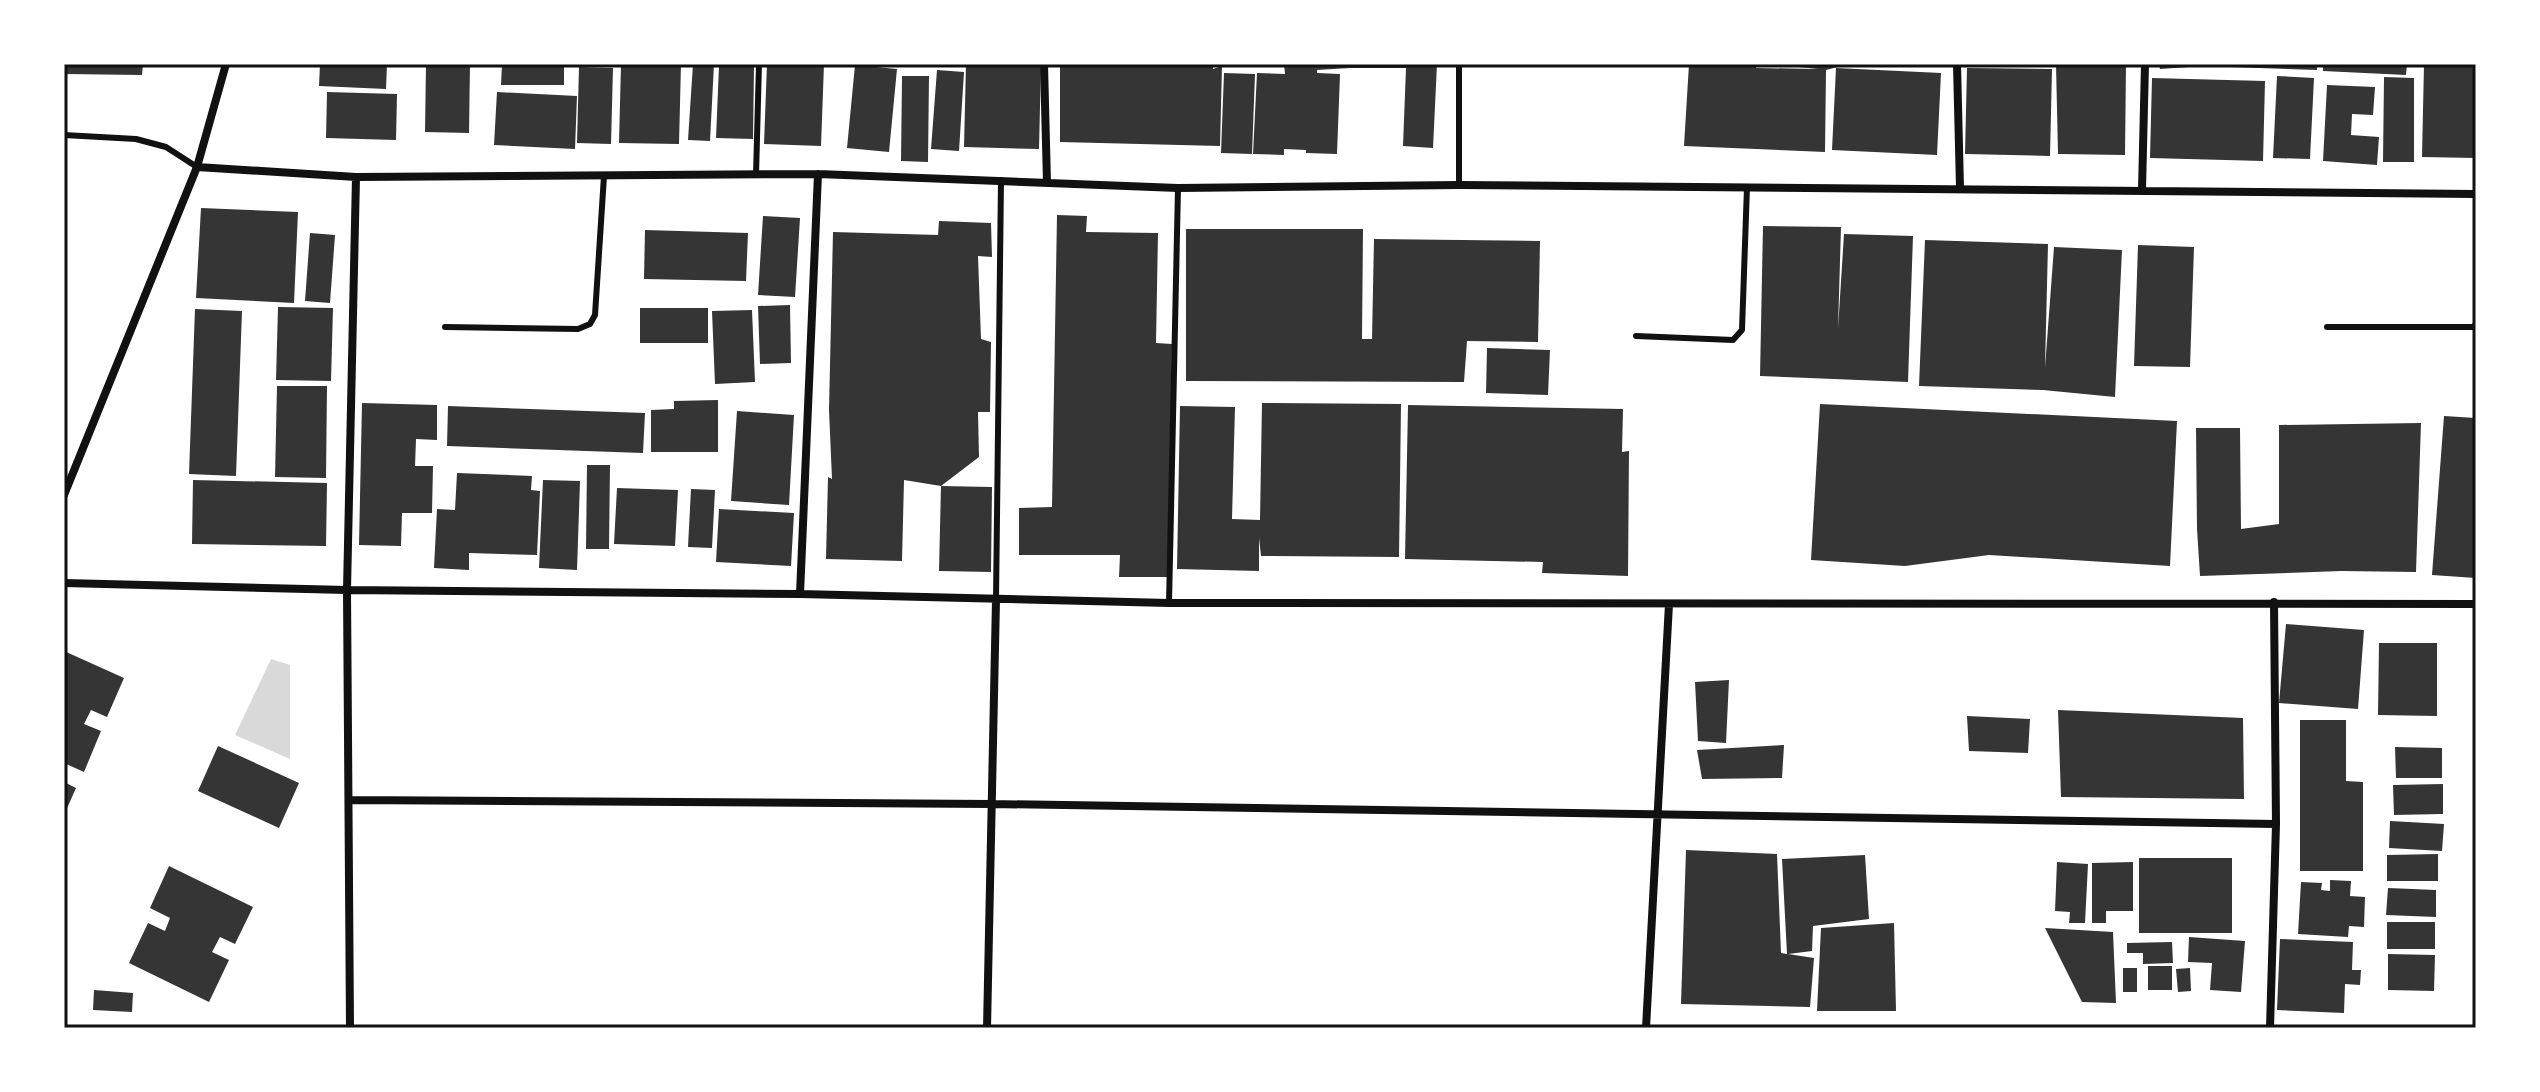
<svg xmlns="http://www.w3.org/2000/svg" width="2540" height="1092" font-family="'Zilla Slab',serif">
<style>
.water{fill:#d9d9d9}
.building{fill:#353535}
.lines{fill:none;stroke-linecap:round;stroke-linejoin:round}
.service{stroke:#111;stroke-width:6}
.minor{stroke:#111;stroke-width:8}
.neatline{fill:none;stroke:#111;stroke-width:3}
</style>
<rect width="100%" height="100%" fill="#fff"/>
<!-- water -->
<path class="water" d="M271 659 290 665V759L235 735Z"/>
<!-- building -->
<path class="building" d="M64 64H143L142 75 64 74Z
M320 64H387L386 89 319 86Z
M426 64H470L469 133 425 132Z
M502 64H564V85H501Z
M621 64H681L679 144 619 143Z
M693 64H714L710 141 688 140Z
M767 64H824L821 146 764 144Z
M966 64H1041L1039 149 964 147Z
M1060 64H1213V69L1222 66 1220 146 1060 142Z
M1284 64H1315L1316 69V64H1437L1433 148 1403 146 1406 68H1350L1317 70V73L1340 74 1337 154 1306 153V150L1284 149V155L1253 154 1257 73 1285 74Z
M1689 64H1756V68L1818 69 1790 66V64H1849L1826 70 1825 152 1684 146Z
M2056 64H2126L2125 155 2058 154Z
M2159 64H2203V66L2160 69Z
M2231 64H2317V70L2230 67Z
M2323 64H2407L2406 75 2323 71Z
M2424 64H2476V158L2422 157Z
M855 65 897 69 889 152 847 148Z
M719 66 754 67 753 139 716 138Z
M579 67 613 68 611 144 577 143Z
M1836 68 1941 73 1937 155 1832 150Z
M1967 68 2052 69 2050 156 1965 154Z
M937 70 964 72 959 151 931 149Z
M1224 73 1255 74 1252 154 1221 153Z
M902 76H929L928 162 901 161Z
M2277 76 2314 78 2310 159 2273 158Z
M2384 77 2414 78V162H2383Z
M2152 78 2265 81 2263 161 2150 158Z
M2327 85 2375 87 2373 115 2352 114 2351 135 2379 137 2377 165 2323 161Z
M327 92 397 94 396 140 326 138Z
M497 92 577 96 575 149 494 145Z
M201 208 298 212 294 303 196 298Z
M1057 215 1087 216 1086 232 1158 233 1156 343 1172 344 1168 577H1119L1120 555H1019V508L1052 507Z
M763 216 800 218 795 297 758 295Z
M939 221 991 223 992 257 978 256 981 339 991 342 990 412H978L979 457 941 486 992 487 991 572 939 571 941 486 904 480 902 561 826 559 828 477 832 479 829 410 833 232 938 235Z
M1763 226 1841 227 1838 329 1844 234 1913 236 1908 382 1760 376Z
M1186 229H1363L1362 339H1372L1374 239 1540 241 1538 342 1467 341 1464 382 1186 381Z
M645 230 748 233 746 281 644 279Z
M310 233 335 235 330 303 305 301Z
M1925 240 2048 244 2045 368 2054 247 2122 250 2115 397 2043 390 1919 386Z
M2138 245 2194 247 2190 367 2134 366Z
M790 305 791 363 760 364 758 306Z
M278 307 333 308 331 381 276 380Z
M640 308H708V343H640Z
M195 309 242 311 236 476 189 474Z
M752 310 755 382 715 384 712 311Z
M1487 348 1550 350 1548 395 1486 393Z
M277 386H327L326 478 275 477Z
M718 400V452H651V410L674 409V401Z
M362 403 437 405V440L416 439 415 466H433L432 513H402L401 546 359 545Z
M1262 403 1401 404 1399 557 1261 556 1259 538V571L1177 569 1180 406 1235 407 1232 519 1260 520Z
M1820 404 2177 421 2170 566 1989 555 1905 566 1811 560Z
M1408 405 1623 409 1622 452 1629 451 1628 576 1542 573 1543 562 1405 559Z
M448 406 645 413 643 453 447 446Z
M737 411 794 415 789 505 731 501Z
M2444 416 2476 418V578L2432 575Z
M2421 423 2416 572 2341 571 2200 576 2197 529 2196 428H2240L2241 529 2279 524V425Z
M587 465H610L609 549H586Z
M457 473 532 476 531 490 540 491 537 555 469 553V570L434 568 437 509 455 510Z
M193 480 327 483 326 546 192 544Z
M543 480 580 481 577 570 539 568Z
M617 488 678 490 675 546 614 544Z
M691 489 715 490 712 548 688 547Z
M719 509 794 513 791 566 716 562Z
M2286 624 2364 630 2358 709 2279 703Z
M2379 643H2437V716L2378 715Z
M64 651 124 678 107 717 91 710 84 724 101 731 84 772 64 763Z
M1729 680 1726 743 1698 741 1695 682Z
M2058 710 2243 718 2244 799 2061 797Z
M1967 716 2030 719 2028 753 1969 751Z
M2300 720H2346V781L2363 782V871H2300Z
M1784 745 1782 778 1702 779 1697 750Z
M218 746 299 783 279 828 198 791Z
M2395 747 2442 748V778H2396Z
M64 782 76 788 64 815Z
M2443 784V814L2394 815 2393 785Z
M2390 821 2444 824 2442 851 2389 848Z
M1686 850 1777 854 1781 953 1787 954 1782 859 1865 855 1869 919 1813 926 1812 951 1788 954 1814 958 1810 1007 1681 1004Z
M2438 854V881H2387V855Z
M2139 858H2232V933H2139Z
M2057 862 2088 864 2085 923H2069L2070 912 2055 911Z
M2133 862V911H2106V923H2092V863Z
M169 866 253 907 235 944 220 937 212 952 229 960 209 1002 129 963 148 923 165 931 170 918 150 908Z
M2330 880 2351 881 2350 896 2365 897 2364 927 2349 926 2348 937 2298 934 2301 882 2322 883 2321 890 2330 891Z
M2388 888 2436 890V917L2386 915Z
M2387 922H2435V949H2387Z
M1894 923 1896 1011H1817L1821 928Z
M2045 928 2113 932 2116 1003 2082 1002Z
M2189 937 2245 941 2241 992 2210 990 2212 963 2188 962Z
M2280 939 2353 942 2352 970H2361L2360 985 2345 984 2344 1013 2277 1010Z
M2172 942 2173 963 2143 964V953H2127V943Z
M2388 954 2435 955 2434 991 2388 990Z
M2148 966H2172V990H2148Z
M2123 968H2137V992H2123Z
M2190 968 2191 991 2178 992 2176 969Z
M94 990 133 993 132 1012 93 1010Z"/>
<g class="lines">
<!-- service -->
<path class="service" d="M1459 64V185
M64 135 136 139 166 147 197 167
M756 175 759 64
M445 327 578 329 590 324 595 315 604 176
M2327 327H2474L2476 323
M1636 336 1733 340 1742 330 1747 187
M996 600 1001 180
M1169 603 1178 188"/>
<!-- minor -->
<path class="minor" d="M1044 64 1047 183
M1957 64 1960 188
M197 167 356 177 818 174 1178 188 1459 185 2476 194
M2142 190 2145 64
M64 495 197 167 226 64
M64 583 347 590 800 594 1169 603 2476 604
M800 594 818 174
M349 800 992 804 2276 824
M350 1028 347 590 356 177
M987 1028 996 600
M1646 1028 1669 604
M2270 1028 2276 824 2274 602"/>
</g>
<!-- border -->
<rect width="2540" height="1092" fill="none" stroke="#ffffff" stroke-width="132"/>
<rect x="66" y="66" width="2408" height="960" class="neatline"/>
</svg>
